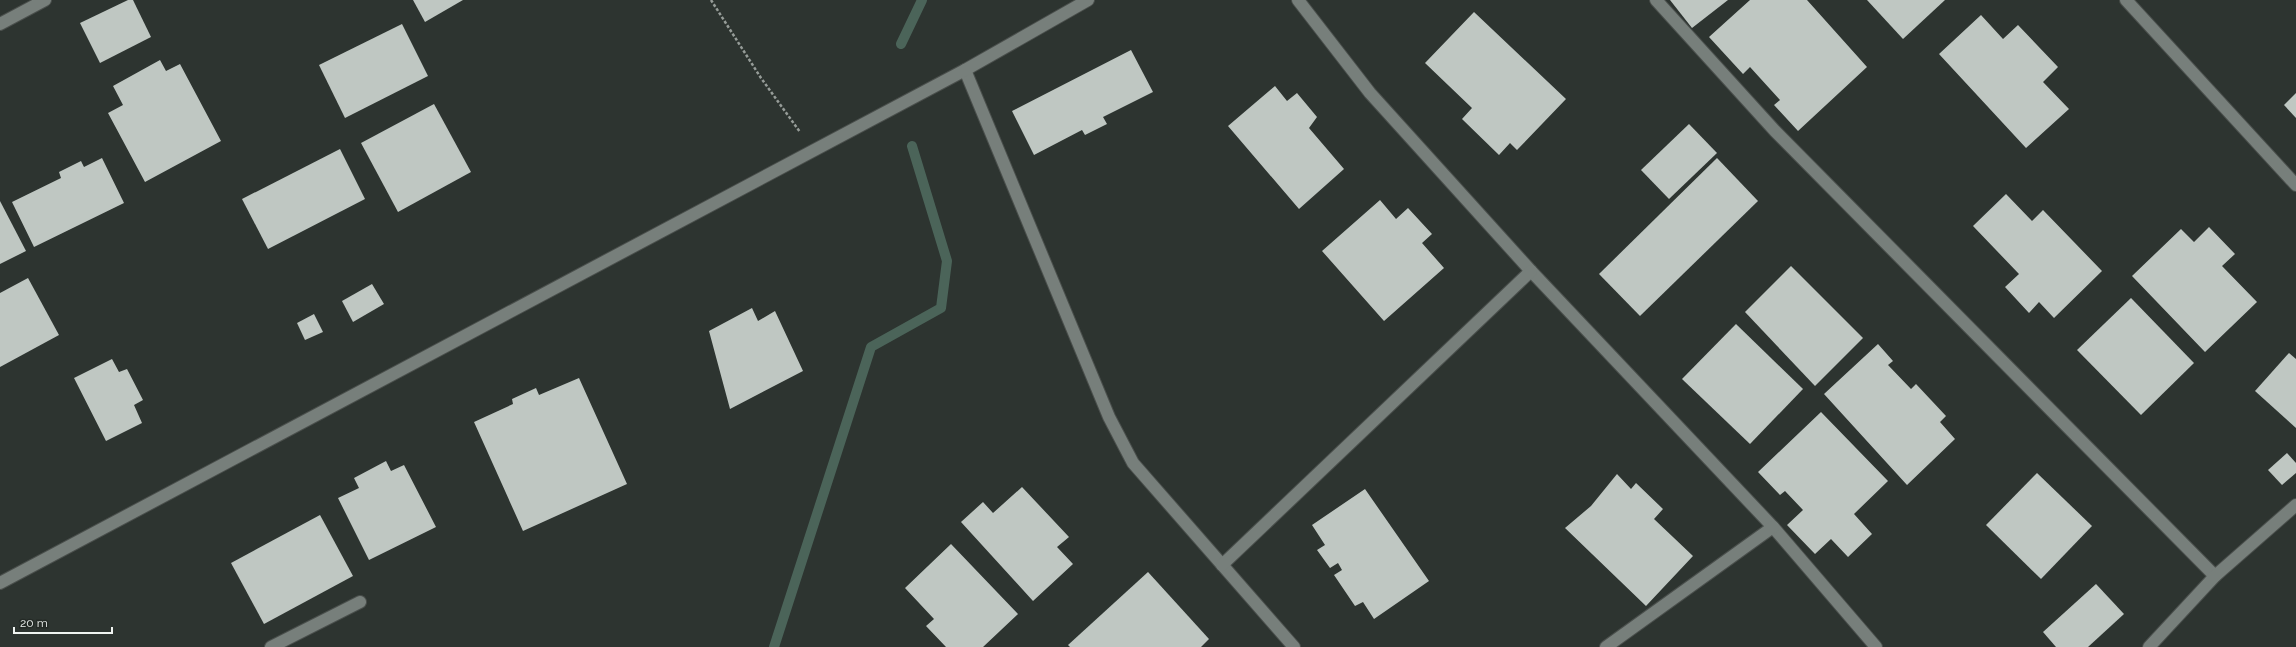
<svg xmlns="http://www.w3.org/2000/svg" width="2296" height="647" viewBox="0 0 2296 647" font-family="Raleway,sans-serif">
<rect width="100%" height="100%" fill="#2d3430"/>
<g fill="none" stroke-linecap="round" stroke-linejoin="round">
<g stroke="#4b6459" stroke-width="10">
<path d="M901,44L922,0"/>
<path d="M774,647L871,347L941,308L947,261L912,146"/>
</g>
</g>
<g fill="#bfc7c2">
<path d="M128,0H133L151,37L100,63L80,23Z"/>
<path d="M413,0H463L425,22Z"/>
<path d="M1670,0H1728L1692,28Z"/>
<path d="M1750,0H1807L1867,67L1798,131L1774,105L1780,100L1750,67L1743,74L1709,37Z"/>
<path d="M1867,0H1945L1903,39Z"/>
<path d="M1474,12L1566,99L1517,150L1510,143L1499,155L1462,119L1472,108L1425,63Z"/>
<path d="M1981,15L2003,39L2018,25L2058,67L2043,82L2069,109L2026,148L1939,54Z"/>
<path d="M402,24L428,76L345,118L319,65Z"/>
<path d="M1131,50L1153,92L1103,117L1107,124L1085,135L1082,130L1034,155L1012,111Z"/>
<path d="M160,60L166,71L180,64L221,141L145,182L108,113L123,105L113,86Z"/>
<path d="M1275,86L1287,101L1297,93L1317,117L1309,128L1344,169L1299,209L1228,126Z"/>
<path d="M2296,93V118L2284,105Z"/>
<path d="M434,104L471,172L398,212L361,143Z"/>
<path d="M1689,124L1717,153L1669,199L1641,170Z"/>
<path d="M340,149L365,199L268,249L242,199Z"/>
<path d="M102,158L124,203L34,247L12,202L61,178L59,172L81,161L84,167Z"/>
<path d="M1717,158L1758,201L1640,316L1599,274Z"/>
<path d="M2006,194L2032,221L2043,210L2102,271L2054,318L2039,302L2029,313L2005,287L2019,274L1973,226Z"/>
<path d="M1380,200L1396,219L1408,208L1432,234L1422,243L1444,268L1384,321L1322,251Z"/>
<path d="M0,201L26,251L0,264Z"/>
<path d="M2209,227L2235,254L2222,266L2257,302L2205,352L2132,276L2181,229L2194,242Z"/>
<path d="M1791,266L1863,338L1815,386L1745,312Z"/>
<path d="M28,278L59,335L0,367V293Z"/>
<path d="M372,284L384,304L353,322L342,301Z"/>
<path d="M2131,298L2194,363L2141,415L2077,350Z"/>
<path d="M752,308L758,321L775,311L803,371L730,409L709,331Z"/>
<path d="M314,314L323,332L305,340L297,323Z"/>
<path d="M1736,324L1803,389L1750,444L1682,379Z"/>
<path d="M1878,344L1893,361L1888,365L1911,389L1916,384L1946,416L1940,422L1955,439L1907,485L1824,394Z"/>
<path d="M2289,353L2296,359V428L2255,391Z"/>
<path d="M112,359L119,372L127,369L143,400L134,405L142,423L106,441L74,378Z"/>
<path d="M579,378L627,484L523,531L474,422L513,404L512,399L536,388L539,395Z"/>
<path d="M1821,412L1888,481L1854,514L1872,534L1848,557L1831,539L1815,554L1787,525L1803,510L1785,491L1780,495L1758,472Z"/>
<path d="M2287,453L2296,463V473L2282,485L2268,470Z"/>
<path d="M386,461L391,471L404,465L436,527L369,560L338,498L359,488L354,478Z"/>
<path d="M2037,473L2092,526L2041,579L1986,525Z"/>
<path d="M1617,474L1631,489L1636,483L1663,509L1654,519L1693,556L1646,606L1565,528L1591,506Z"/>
<path d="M1022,487L1069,537L1057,547L1073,564L1033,601L961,522L983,502L993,513Z"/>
<path d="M1365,489L1429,581L1374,619L1363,602L1355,606L1334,575L1342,570L1338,563L1330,568L1317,550L1325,545L1312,525Z"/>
<path d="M320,515L353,576L264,624L231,563Z"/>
<path d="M951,544L1018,614L983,647H946L926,626L934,619L905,588Z"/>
<path d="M1148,572L1209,639L1201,647H1070L1068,645Z"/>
<path d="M2096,584L2124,614L2088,647H2056L2043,632Z"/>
</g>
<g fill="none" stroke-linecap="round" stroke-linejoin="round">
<g stroke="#4a4f4c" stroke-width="14">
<g id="street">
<path d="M1298,0L1370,93L1531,271L1773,527L1876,647"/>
<path d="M1656,0L1775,131L2215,576"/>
<path d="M2126,0L2296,185"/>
<path d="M0,24L45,0"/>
<path d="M965,70L1109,417L1133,463L1294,647"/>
<path d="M1222,565L1531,271"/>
<path d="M0,583L965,70L1088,0"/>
<path d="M271,647L360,602"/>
<path d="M1606,647L1773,527"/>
<path d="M2149,647L2215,576L2296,505"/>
</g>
</g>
<path stroke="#969c98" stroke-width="2.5" stroke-dasharray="3 2" stroke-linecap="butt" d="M711,0L761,78L800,132"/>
<use href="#street" stroke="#777f7b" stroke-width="12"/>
</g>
<path d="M14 627v6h98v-6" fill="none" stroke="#f0f4f1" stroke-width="2"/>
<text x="20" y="627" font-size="12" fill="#f0f4f1" stroke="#242a26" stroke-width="3" paint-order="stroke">20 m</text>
</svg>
